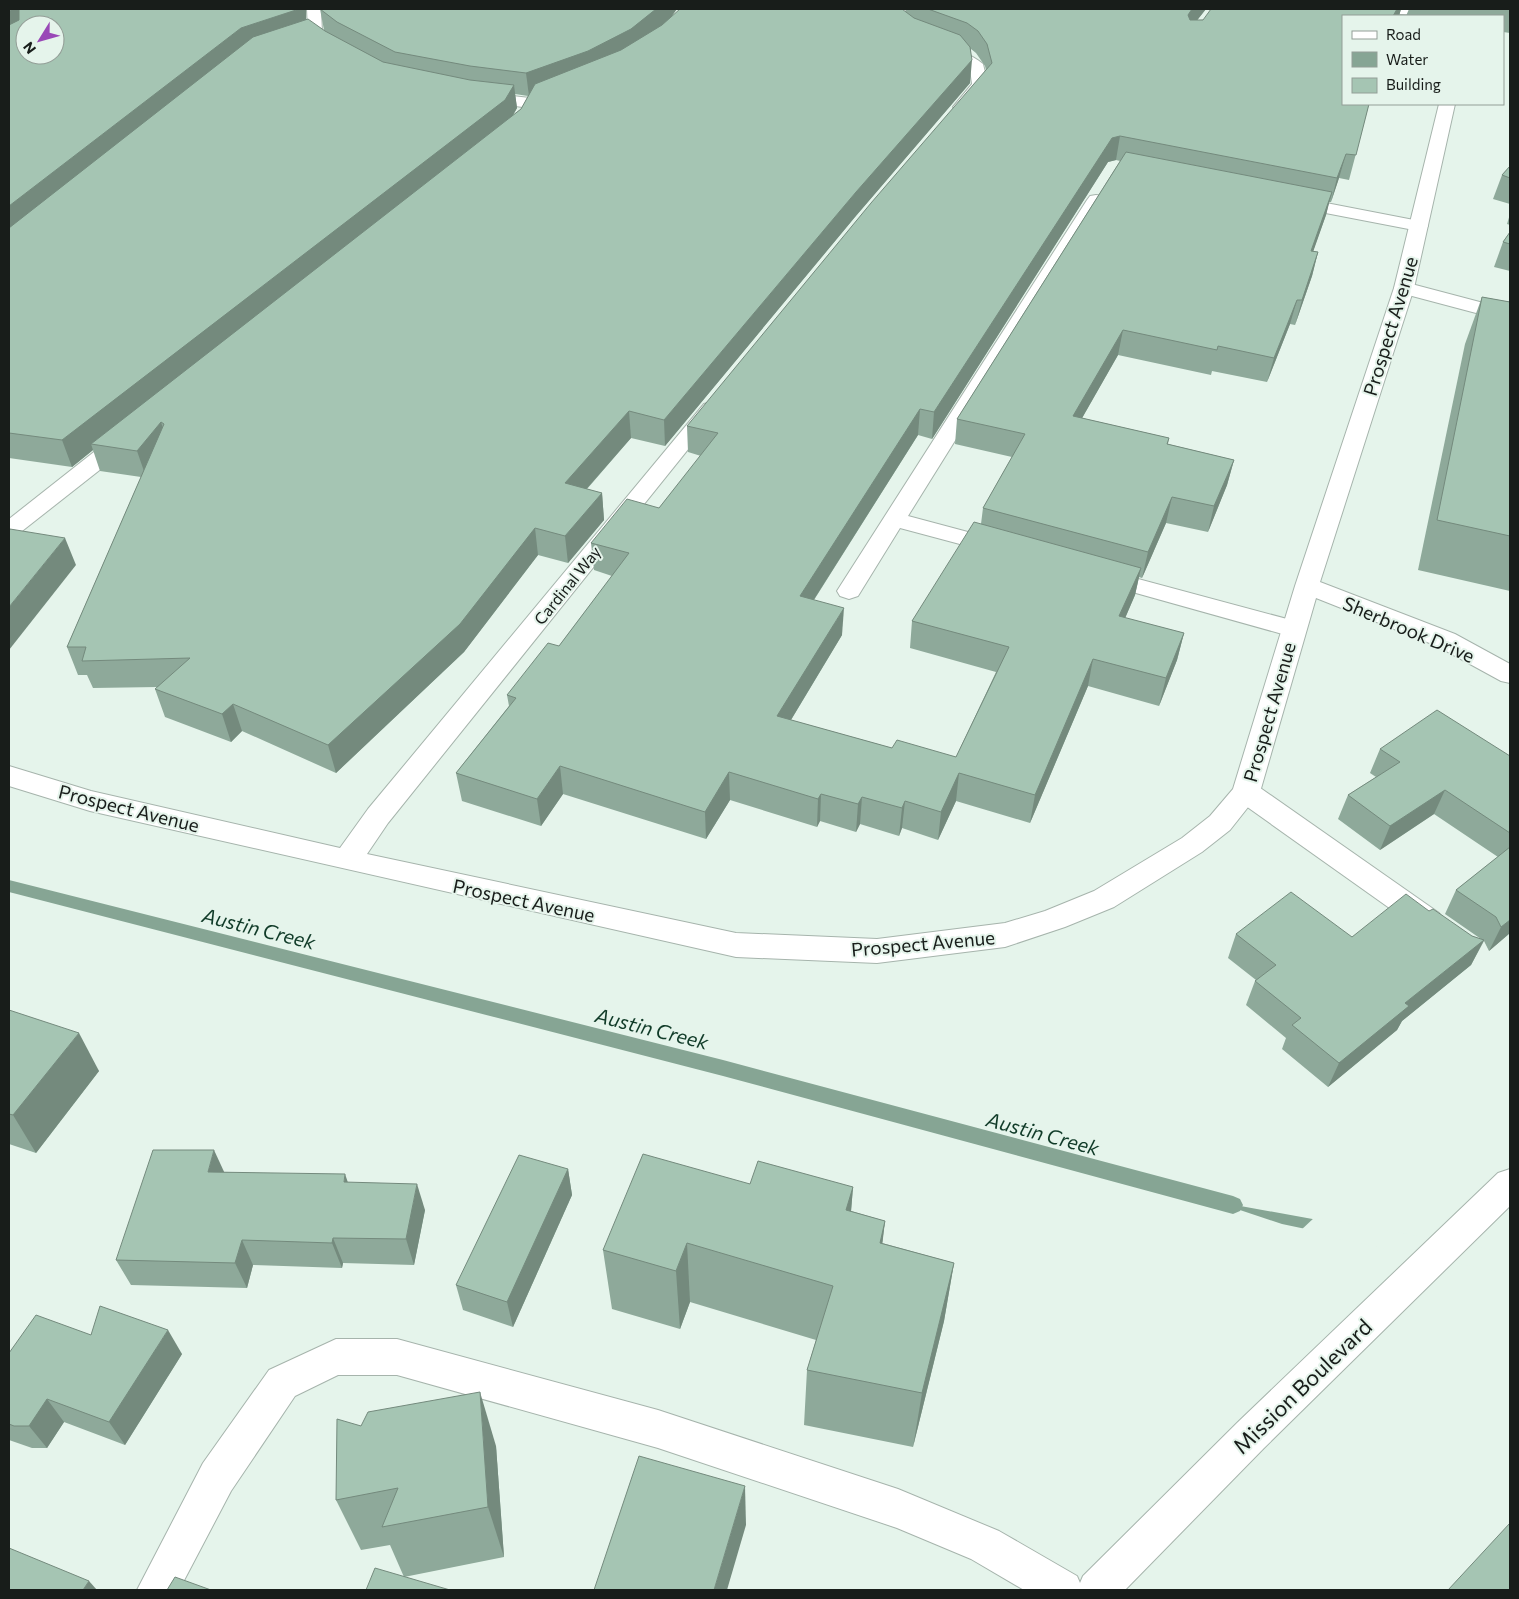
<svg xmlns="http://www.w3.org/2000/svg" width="1519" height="1599" viewBox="0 0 1519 1599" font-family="Commissioner,sans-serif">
<rect width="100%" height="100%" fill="#e5f4eb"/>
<path fill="#86a594" d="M1213,1201L1510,1255V1272L1282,1224Z"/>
<path fill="#e5f4eb" d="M1315,1217L1510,1253V1274L1300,1231Z"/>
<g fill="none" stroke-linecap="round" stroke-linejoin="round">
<path fill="#86a594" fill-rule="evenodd" d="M9,880L723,1060L1233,1196L1240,1199L1243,1205L1240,1211L1233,1214L723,1076L9,892Z"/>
<g stroke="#a6b4ac" stroke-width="2">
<g id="service">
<path d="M1363,9H1453L1457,16L1370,13Z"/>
<path d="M1096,195L1102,196L1105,200L908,516L1009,543L1013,548L1009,553L1001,555L900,528L858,596L849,599L840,596L837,591L1087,200L1090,196Z"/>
<path d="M1290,196L1419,221L1425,222L1428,226L1425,230L1419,231L1284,205L1281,201L1284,197Z"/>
<path d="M1404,282L1510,310V322L1397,292L1394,288L1397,284Z"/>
<path d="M1101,569L1302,623L1305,629L1302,635L1293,637L1093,581L1089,576L1093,571Z"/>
<path d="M1246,782L1256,785L1439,913L1444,921L1439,929L1429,932L1419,929L1236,799L1232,792L1236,785Z"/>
<path d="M336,1339H397L658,1410L898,1489L999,1531L1077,1576L1083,1590H1024L971,1559L897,1528L658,1448L397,1375H338L295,1396L231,1491L179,1590H137L203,1463L269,1370Z"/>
</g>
</g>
<g stroke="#a6b4ac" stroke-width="2">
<g id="minor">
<path d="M307,9H321L322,33L320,36L295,45H285L283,42L285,39L308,31Z"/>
<path d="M891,9H906L904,13C920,40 960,45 983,64L988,85L967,110L961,112L953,107L972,84L970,69C944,47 907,44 889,12Z"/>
<path d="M479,92L530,98L538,103L530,108L473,100L471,97L473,94Z"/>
<path d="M1439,104H1455L1414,288L1320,582L1455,634L1510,664V683L1501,681L1437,646L1316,598L1260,792L1230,830L1202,852L1114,907L1065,927L1005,947L877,963L736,957L90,811L9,786V766L91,791L340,848L368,809L704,404L711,402L718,404L722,408L718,412L388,823L367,854L736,933L877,939L1005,923L1045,911L1094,891L1182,838L1210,816L1233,789L1295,586L1394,288Z"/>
<path d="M126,432L134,433L137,438L134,443L17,535L9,537V519L118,433Z"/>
</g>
</g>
<g stroke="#a6b4ac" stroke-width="2">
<path id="secondary" d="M1510,1169V1206L1264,1448L1125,1590H1077L1083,1576L1238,1422L1498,1173Z"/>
</g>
<use href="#service" fill="#fff" fill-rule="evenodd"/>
<use href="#minor" fill="#fff" fill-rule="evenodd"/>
<use href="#secondary" fill="#fff" fill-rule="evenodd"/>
</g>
<g fill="#8ea99a" fill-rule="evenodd">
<path d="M9,9H306V20L324,30L320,9L670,18L906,12V9H1206L1197,20L1401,9L1399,16H1343V104H1369L1349,180L1339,178L1331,202H1329L1326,215L1313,251L1318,252L1312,276L1295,325L1290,324L1267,382L1212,371L1211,375L1118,355L1082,418L1169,438L1168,444L1234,460L1227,485L1208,532L1166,523L1142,578L1139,577L1135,595L1125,618L1184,633L1177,660L1159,706L1088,686L1030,823L956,801L938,840L902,828L899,836L860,824L856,832L820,821L817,827L730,800L706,839L563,794L541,826L462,801L456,773L509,706L507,695L559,646L612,576L594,570L591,543L659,508L701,456L688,452L687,426L986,70L985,66L976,53L971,49L970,83L855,217L665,446L631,438L587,489L602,493L604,520L568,563L538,555L464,652L336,773L242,731L231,742L165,717L155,689L158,687L93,688L87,675H78L67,647L141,477L100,471L93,450L72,467L9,458ZM515,94L528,96L521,109L513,115L517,108ZM1116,160L1120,161L957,419L955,444L1012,457L983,508L981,524L912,621L910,648L996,672L956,757L892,748L791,720L842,635L814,600L918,435L932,439L1108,162Z"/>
<path d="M1409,9H1510V33L1503,32V16H1406Z"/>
<path d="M1510,166V204L1493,199L1502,175Z"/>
<path d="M1510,214V225L1507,224Z"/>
<path d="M1510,232V271L1494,267L1503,242Z"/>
<path d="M1482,297L1510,302V591L1418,570L1465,344Z"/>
<path d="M1380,749L1510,756V933L1489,951L1484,941L1471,965L1402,1021L1397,1030L1328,1087L1282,1049L1286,1038L1246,1005L1255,981L1256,980L1228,958L1236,934L1352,937L1429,911L1472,936L1481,939L1445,914L1456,890L1498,857L1434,814L1380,850L1338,819L1348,795L1376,777L1370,773Z"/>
<path d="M9,1010L99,1071L36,1153L9,1144Z"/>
<path d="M568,1169L572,1195L513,1327L463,1310L456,1285Z"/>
<path d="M224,1172L348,1182L425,1210L414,1265L343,1263L342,1268L253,1265L247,1288L131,1285L116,1260Z"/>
<path d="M750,1184L853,1187L851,1211L885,1221L882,1243L954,1263L944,1321L913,1447L804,1425L807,1370L816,1340L690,1302L680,1329L612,1309L603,1250Z"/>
<path d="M91,1335L182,1354L125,1445L64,1422L47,1448H32L9,1440V1353Z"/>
<path d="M361,1426L496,1446L504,1557L404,1577L390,1545L361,1550L336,1500Z"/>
</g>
<g fill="#748a7d">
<path d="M13,9H19L25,27L9,36V11Z"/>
<path d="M299,9H306V30L9,238V206L241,28Z"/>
<path d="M656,9H677L667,23L632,51L529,96L526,73Z"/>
<path d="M1192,9H1206L1184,37L1188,15Z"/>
<path d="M1397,9H1401L1399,16H1393Z"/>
<path d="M972,60L970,83L855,217L665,446L664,420L856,192Z"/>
<path d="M514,85L517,108L508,124L91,444L93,450L72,467L62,440Z"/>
<path d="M1120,136L1116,160L1108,162L932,439L934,412L1112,138Z"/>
<path d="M1346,154L1339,178L1331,202L1337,178Z"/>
<path d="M1332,192L1326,215L1305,275L1311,251Z"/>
<path d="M1318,252L1312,276L1295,325L1302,300Z"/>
<path d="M1297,300L1290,324L1267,382L1274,358Z"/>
<path d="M1123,330L1118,355L1069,441L1073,416Z"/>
<path d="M920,409L918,435L799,623L800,596Z"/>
<path d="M629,411L631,438L568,510L565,483Z"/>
<path d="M161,422L169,448L146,477L137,451Z"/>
<path d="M1234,460L1227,485L1208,532L1214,506Z"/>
<path d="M602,493L604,520L568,563L565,536Z"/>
<path d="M1172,497L1166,523L1142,578L1148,552Z"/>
<path d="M535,528L538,555L464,652L336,773L328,745Z"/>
<path d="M65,538L76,565L9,650V607Z"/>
<path d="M1141,568L1135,595L1114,644L1119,616Z"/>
<path d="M844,608L842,635L777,743V716Z"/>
<path d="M1184,633L1177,660L1159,706L1166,678Z"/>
<path d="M1093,659L1088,686L1030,823L1035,795Z"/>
<path d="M233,704L242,731L231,742L222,714Z"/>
<path d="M560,766L563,794L541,826L537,799Z"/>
<path d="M729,772L730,800L706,839L705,812Z"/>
<path d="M959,773L956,801L938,840L941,812Z"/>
<path d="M1445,790L1434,814L1380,850L1390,826Z"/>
<path d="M821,794L820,821L817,827L818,799Z"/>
<path d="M862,797L860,824L856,832L858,804Z"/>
<path d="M905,801L902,828L899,836L902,808Z"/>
<path d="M1510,920V933L1489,951L1501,927Z"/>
<path d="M1484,940L1471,965L1402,1021L1397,1030L1328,1087L1339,1063L1405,1003Z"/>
<path d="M79,1033L99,1071L36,1153L13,1115Z"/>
<path d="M214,1150L226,1176L208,1172Z"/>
<path d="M568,1169L572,1195L513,1327L507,1302Z"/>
<path d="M345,1174L354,1200L344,1182Z"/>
<path d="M417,1184L425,1210L414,1265L406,1239Z"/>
<path d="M853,1187L848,1248L846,1210Z"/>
<path d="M885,1221L878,1281L880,1243Z"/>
<path d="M333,1238L343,1263L342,1268L332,1243Z"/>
<path d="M242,1240L253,1265L247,1288L235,1263Z"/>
<path d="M687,1243L690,1302L680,1329L676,1271Z"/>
<path d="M954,1263L944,1321L913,1447L922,1393Z"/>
<path d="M168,1330L182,1354L125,1445L109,1422Z"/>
<path d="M480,1392L496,1446L504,1557L488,1507Z"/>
<path d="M47,1399L64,1422L47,1448L29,1426Z"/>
<path d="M745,1486L746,1525L727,1590H714Z"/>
<path d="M89,1581L97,1590H83Z"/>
</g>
<g fill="#a5c5b3" stroke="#748a7d" fill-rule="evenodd">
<path d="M19,9H299L241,28L9,206V25L19,20ZM25,25H55V55H25Z"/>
<path d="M320,9H656L631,29L588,51L526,73L470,66L395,52L337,22Z"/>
<path d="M680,9H902L914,18L960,35L970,47L972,60L856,192L664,420L629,411L565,483L602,493L565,536L535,528L460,624L328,745L233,704L222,714L155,689L190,658L82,661L86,647H67L164,424L161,422L137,451L91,444L521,109L535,84L621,50L662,25Z"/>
<path d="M928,9H1192L1188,15L1190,20H1203L1211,9H1397L1393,16H1343V104H1369L1356,155L1346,154L1337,178L1120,136L1112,138L934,412L920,409L800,596L844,608L777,716L892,748L897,740L956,757L1009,647L912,621L974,522L1141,568L1119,616L1184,633L1166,678L1093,659L1035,795L959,773L941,812L905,801L902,808L862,797L858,804L821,794L818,799L729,772L705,812L560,766L537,799L456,773L516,698L507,695L548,643L559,646L629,553L591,543L627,499L659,508L718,433L687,426L871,203L992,63L987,44L978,31L967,23Z"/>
<path d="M308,19L325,31L383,62L470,80L514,85L505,100L62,440L9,433V228L253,37Z"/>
<path d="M1126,152L1332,192L1311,251L1318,252L1302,300H1297L1274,358L1218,346L1217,350L1123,330L1073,416L1169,438L1167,444L1234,460L1214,506L1172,497L1148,552L983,508L1025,434L957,419Z"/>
<path d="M1510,166V178L1502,175Z"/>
<path d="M1510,232V244L1503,242Z"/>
<path d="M1482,297L1510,302V536L1437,520Z"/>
<path d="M10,529L65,538L9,607V531Z"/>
<path d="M1437,710L1510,756V833L1445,790L1390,826L1348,795L1400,762L1380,749Z"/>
<path d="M1510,847V920L1501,927L1496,917L1456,890Z"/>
<path d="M1291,892L1352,937L1406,894L1429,911L1433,909L1472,936L1484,940L1405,1003L1409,1006L1339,1063L1292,1025L1301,1018L1255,981L1276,965L1236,934Z"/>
<path d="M9,1010L79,1033L13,1115L9,1114Z"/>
<path d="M153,1150H214L208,1172L345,1174L344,1182L417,1184L406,1239L333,1238L332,1243L242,1240L235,1263L116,1260Z"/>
<path d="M643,1154L750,1184L758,1161L853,1187L846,1210L885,1221L880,1243L954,1263L922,1393L807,1370L833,1286L687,1243L676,1271L603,1250Z"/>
<path d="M519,1155L568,1169L507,1302L456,1285Z"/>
<path d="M100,1306L168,1330L109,1422L47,1399L29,1426H14L9,1424V1353L36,1315L91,1335Z"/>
<path d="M480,1392L488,1507L382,1527L398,1488L336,1500L337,1419L361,1426L368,1412Z"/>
<path d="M639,1456L745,1486L714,1590H594Z"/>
<path d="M1510,1523V1590H1448Z"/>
<path d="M9,1548L89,1581L83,1590H9Z"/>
<path d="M375,1568L450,1590H366Z"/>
<path d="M175,1577L211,1590H167Z"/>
</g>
<g text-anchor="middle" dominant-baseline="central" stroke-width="4" stroke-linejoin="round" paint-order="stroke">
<g font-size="16" fill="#181d1a" stroke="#e5f4eb">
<text transform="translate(567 585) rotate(-51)">Cardinal Way</text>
</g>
<g font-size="19" fill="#181d1a" stroke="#e5f4eb">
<text transform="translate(1390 326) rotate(-73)">Prospect Avenue</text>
<text transform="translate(1409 629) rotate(23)">Sherbrook Drive</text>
<text transform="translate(1269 712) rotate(-74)">Prospect Avenue</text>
<text transform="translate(129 808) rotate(14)">Prospect Avenue</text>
<text transform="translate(524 900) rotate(12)">Prospect Avenue</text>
<text transform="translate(923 943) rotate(-5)">Prospect Avenue</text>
</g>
<g font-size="20" font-style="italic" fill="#103b28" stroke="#e5f4eb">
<text transform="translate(259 928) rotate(14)">Austin Creek</text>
<text transform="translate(652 1028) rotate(14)">Austin Creek</text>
<text transform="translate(1043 1133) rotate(15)">Austin Creek</text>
</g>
<g font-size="22" fill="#181d1a" stroke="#e5f4eb">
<text transform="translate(1302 1386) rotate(-44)">Mission Boulevard</text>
</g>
</g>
<rect width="1519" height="1599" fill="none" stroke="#181d1a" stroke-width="20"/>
<rect x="1342" y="15" width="162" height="90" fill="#e5f4eb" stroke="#939e97"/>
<rect x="1352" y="31" width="25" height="8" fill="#ffffff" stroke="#939e97"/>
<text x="1386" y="40" font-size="15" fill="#181d1a">Road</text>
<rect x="1352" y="52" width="25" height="15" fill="#86a594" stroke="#939e97"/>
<text x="1386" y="65" font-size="15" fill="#181d1a">Water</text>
<rect x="1352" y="78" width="25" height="15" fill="#a5c5b3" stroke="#939e97"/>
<text x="1386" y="90" font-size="15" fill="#181d1a">Building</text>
<g transform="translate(40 40) rotate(233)"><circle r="24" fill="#e5f4eb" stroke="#939e97"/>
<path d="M0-4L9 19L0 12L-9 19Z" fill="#9948b7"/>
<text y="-8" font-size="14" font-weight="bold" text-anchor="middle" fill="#181d1a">N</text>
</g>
</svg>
